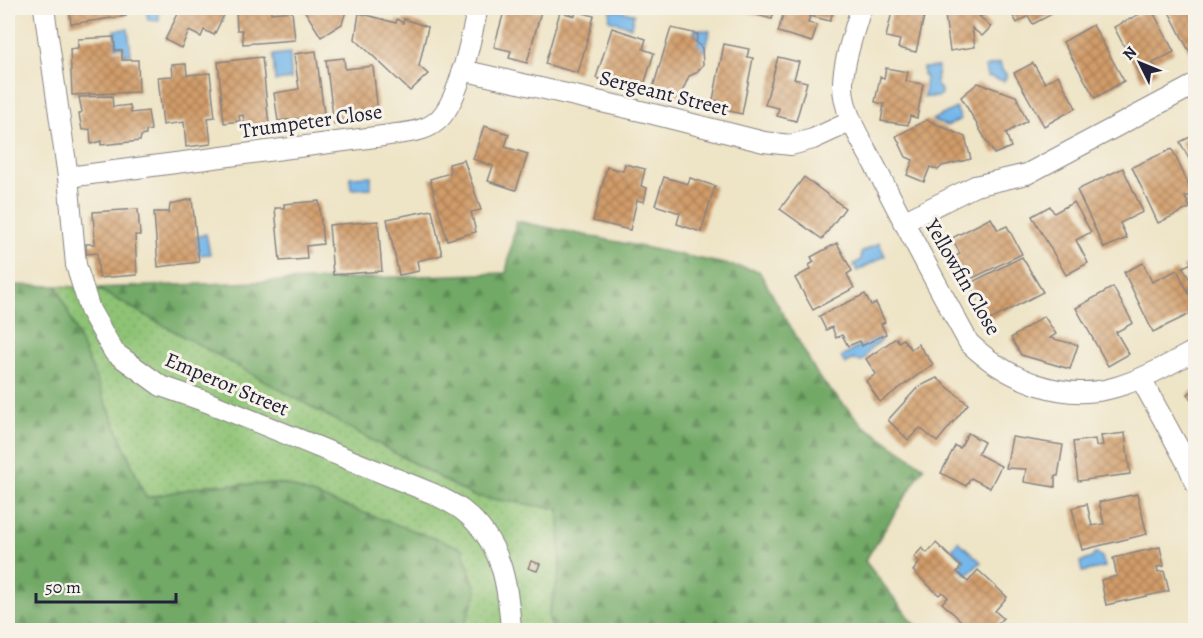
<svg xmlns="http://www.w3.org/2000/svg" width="1203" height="638" viewBox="0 0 1203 638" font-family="Alegreya,serif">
<defs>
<pattern id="grass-dots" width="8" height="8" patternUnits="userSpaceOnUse" patternTransform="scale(1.5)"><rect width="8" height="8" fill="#8ec375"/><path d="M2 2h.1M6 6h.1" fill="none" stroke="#7aa766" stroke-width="1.8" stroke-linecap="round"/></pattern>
<pattern id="forest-firs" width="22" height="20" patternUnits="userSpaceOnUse" patternTransform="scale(1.5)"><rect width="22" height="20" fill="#72a966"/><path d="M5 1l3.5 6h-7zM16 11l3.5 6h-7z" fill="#5d8955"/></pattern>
<pattern id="building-cross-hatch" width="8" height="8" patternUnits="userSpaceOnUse" patternTransform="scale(1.5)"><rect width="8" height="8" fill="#d19c69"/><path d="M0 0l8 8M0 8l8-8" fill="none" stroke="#a97f58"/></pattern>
</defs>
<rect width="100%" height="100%" fill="#f7f3e8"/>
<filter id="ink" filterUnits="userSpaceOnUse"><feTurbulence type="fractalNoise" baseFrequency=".0167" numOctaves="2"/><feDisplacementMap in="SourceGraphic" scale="12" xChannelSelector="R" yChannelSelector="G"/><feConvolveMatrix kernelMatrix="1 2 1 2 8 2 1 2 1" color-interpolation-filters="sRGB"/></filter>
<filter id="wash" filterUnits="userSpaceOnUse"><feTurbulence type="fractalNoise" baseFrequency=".008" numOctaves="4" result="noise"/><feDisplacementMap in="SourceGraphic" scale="24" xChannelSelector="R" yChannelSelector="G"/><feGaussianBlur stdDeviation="1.35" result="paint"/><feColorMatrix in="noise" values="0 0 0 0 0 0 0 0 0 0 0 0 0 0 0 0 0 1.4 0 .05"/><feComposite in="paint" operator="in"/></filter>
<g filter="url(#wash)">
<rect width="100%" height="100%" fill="#eee4c6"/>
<path fill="url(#grass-dots)" stroke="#587258" stroke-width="1.5" d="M57,286L96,288L473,496L559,509L560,571L548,616L553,630H462L477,592L351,509L284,484L209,485L146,498Z"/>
<g fill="url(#forest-firs)" stroke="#4a6650" stroke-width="1.5">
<path d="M516,221L759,271L820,379L863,425L924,467L865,561L919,630H553L548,616L560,571L559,509L473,496L96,288L506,273Z"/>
<path d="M8,285L57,286L146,498L209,485L284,484L462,548L477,592L462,630H8Z"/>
</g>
<g fill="#75b7ea" stroke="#4c6c92" stroke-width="1.5">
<path d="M146,8H159V21L148,20Z"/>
<path d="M611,9L634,14L631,27L609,20Z"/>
<path d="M128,29L131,54L124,55V47H116L115,30Z"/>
<path d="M695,29L710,31L705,51H699L696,46L699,39L694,32Z"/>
<path d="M290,53L291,79L275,81L273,55Z"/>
<path d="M1000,63L1002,70L1007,75L1004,81L987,76L985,67Z"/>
<path d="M938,67L936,84L941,90V94L937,97H924L926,76H923V68Z"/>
<path d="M956,108L961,119L947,126L932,120Z"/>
<path d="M371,176V188L351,189L350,177Z"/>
<path d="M206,234L210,254L198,255L196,237Z"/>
<path d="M879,243L885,256L857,271L854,264L861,260V253Z"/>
<path d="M878,335L881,341L871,348L863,361L852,360L845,364L841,357Z"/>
<path d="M958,541L981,562L967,575L958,567L964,560L952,549Z"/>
<path d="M1095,553L1102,557L1105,567L1082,572L1080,562L1092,558Z"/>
</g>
<g id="blocks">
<g fill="url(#building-cross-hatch)">
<path d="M69,8H125L126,16L71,24Z"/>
<path d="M181,8H221L220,10L225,13L214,35L204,30L201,37L189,31L181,48L165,40Z"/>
<path d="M236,8H271V13L292,11L295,40L243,44L242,30H237Z"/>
<path d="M303,8H347L342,24L321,37Z"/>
<path d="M505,8H528L541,11L527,63L509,58L511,51L494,47Z"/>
<path d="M730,8H775L772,19Z"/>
<path d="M785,8H834L830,21L810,16L808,23L817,25L812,42L778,32Z"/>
<path d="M893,8H926L916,52L898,48L900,40L886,37Z"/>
<path d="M944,8H984L985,15L979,16L991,27L982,36L972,28L975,47L950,51Z"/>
<path d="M1008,8H1051L1054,13L1033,24L1028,16L1017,23Z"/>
<path d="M1151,8L1174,52L1153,63L1158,72L1142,80L1114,27Z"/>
<path d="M1167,8H1196V50L1190,53Z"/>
<path d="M576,11L594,16L578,73L545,64L560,12L575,16Z"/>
<path d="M359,13L396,23L397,19L403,23L404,19L428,27L419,66L428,74L410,91L355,39Z"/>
<path d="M1093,25L1124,81L1095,98L1063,42Z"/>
<path d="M612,28L646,39L643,49L654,53L642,92L623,87L625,81L617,78L615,84L596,78Z"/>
<path d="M671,28L698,34L696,42L702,48L703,65L696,73L689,76L680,97L670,95V100L651,94Z"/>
<path d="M114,37L115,50H122V60H138L139,92L72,95L70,49L78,48V39Z"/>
<path d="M724,44L749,49L747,57L753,58L742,114L725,110L726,103L713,100Z"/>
<path d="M316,51L325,122L305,125L304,118L278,121L274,93L299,89L294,54Z"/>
<path d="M262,57L269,125L245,128L243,115L239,116L240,121L224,123L218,62Z"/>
<path d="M778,57L799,62L794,79L807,82L796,121L777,116L779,108L765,105Z"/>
<path d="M344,58L345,69L373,66L378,114L356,116L357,122L334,124L326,60Z"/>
<path d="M1033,63L1045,83L1058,75L1076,108L1044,126L1014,73Z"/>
<path d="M186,64L187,75L210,73L215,117L208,118L211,144L186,147L184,122L163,125L158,77L173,76L172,65Z"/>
<path d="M886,68L908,72L906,81L923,84L917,118L910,116L908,125L881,121L884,104L875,102L880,77L884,78Z"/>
<path d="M978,83L1016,96L1027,121L1006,133L1011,147L994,154L961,97Z"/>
<path d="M112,96L113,107L130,105L131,113L148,111L151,130L146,131V135L141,136L140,141L101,145V141L91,144L90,129L82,130L79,114L82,112L79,97Z"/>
<path d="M927,120L965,137L971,159L942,166L938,170L930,167L924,182L907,175L913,160L906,157L896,136Z"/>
<path d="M484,126L509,134L505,147L528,154L516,190L488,181L493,166L473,159Z"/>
<path d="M1196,134V172L1180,142Z"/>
<path d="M1172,149L1193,194L1185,197L1190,208L1158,223L1132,167Z"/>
<path d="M464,160L481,210L471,212L476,232L447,240L430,179L450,173L449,164Z"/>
<path d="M625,164L645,169L641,186L647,188L644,202L637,200L630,230L593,221L607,167L623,171Z"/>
<path d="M1123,168L1143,212L1120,223L1127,238L1104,248L1077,190Z"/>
<path d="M664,177L688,184L690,178L715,186L701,232L677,224L680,213L655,205Z"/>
<path d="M804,177L845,208L822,239L780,209Z"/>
<path d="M192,199L199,262L158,267L154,212H169L170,204Z"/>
<path d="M319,201L323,244L306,246L307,259L280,261L275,208H284V204Z"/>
<path d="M1074,202L1091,232L1076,240L1088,263L1066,275L1032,216L1050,206L1054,213Z"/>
<path d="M138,209L140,235H135L137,275L99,278L97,253L86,254V244H95L93,212Z"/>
<path d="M432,210L442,255L417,261L419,271L399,275L387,219Z"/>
<path d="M991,218L998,230L1007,226L1022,254L971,279L967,270L958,275L950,259L960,254L952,238Z"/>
<path d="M378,221L382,271L333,275L329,225Z"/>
<path d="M837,243L852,271L847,274L854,288L813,310L795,278L811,269L809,265L814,262L811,257Z"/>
<path d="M1022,257L1043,292L988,321L970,283Z"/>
<path d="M1196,261V291L1183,267Z"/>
<path d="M1143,263L1152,282L1177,270L1196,308V311L1153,332L1124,272Z"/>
<path d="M1113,287L1133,323L1116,332L1129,354L1108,366L1076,308Z"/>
<path d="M865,294L871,305L876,303L885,322L881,324L886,334L862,346L860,341L848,346L842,335L836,338L832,327L826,330L819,316Z"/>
<path d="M1044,316L1056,334L1050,338L1078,345L1070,369L1021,355L1011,338Z"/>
<path d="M896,338L899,342L903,339L911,349L918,344L933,364L880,402L866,381L876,374L866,359Z"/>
<path d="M937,378L968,404L937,442L920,428L908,440L888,420L918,387Z"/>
<path d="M1196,389V408L1188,394Z"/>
<path d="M968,433L984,442L978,454L1001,466L990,488L971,478L966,486L941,473L955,446L960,448Z"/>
<path d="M1125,433L1130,474L1078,481L1073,442L1095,439L1096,446L1103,445L1101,436Z"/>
<path d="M1012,437L1063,445L1058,476H1055V487L1024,482L1026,469L1006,468Z"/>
<path d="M1137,494L1147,534L1082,550L1072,508L1087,504L1092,526L1104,524L1099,502Z"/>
<path d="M936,543L961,567L957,572L968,582L978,570L1007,597L995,611L1003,618L991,630H971L942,603L948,597L942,592L939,595L913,571L920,562L914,557L922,548L927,553Z"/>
<path d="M1160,547L1164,566L1157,567L1158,572L1164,571L1169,591L1106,605L1101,580L1117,576L1113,558Z"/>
<path d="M531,561L540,564L537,571L528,568Z"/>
</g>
</g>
</g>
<g filter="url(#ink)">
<use href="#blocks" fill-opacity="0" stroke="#888380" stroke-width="1.5"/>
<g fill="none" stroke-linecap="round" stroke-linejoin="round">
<g stroke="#888380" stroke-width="22">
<g id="minor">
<path d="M44,8L68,177L76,265L90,310L114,352L161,386L207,402L434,494C443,499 454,504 462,510C502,541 508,584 511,630"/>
<path d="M861,8C855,29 843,62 843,83C842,113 863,143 876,168C906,227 937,285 969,343C1007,379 1063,403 1116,387C1144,379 1170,364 1196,350"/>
<path d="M462,70L645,112L764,142L791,145L813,139L852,121"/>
<path d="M68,177L383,136C399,133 420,133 433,124C460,107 470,38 478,8"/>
<path d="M903,222L975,186L1027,174L1196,84"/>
<path d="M1141,379L1188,465L1196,484"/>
</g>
</g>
<use href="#minor" stroke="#fff" stroke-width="20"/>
</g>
</g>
<g text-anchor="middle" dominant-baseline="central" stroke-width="6" stroke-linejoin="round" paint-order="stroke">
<g font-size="21" fill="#22223b" stroke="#f7f3e8">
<text transform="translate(664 93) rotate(14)">Sergeant Street</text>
<text transform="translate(311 121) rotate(-8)">Trumpeter Close</text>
<text transform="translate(963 277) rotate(60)">Yellowfin Close</text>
<text transform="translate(227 384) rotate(23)">Emperor Street</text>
</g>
</g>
<rect width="1203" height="638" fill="none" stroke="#f7f3e8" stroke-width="30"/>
<g transform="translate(1140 63) rotate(313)" stroke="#f7f3e8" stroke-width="4.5" paint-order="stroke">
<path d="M0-4.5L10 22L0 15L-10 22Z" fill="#22223b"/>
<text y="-9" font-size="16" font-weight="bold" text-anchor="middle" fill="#22223b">N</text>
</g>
<path d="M36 593v9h140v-9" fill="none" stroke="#22223b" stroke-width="3"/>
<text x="45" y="593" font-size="18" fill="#22223b" stroke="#f7f3e8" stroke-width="4.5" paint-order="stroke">50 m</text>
</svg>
